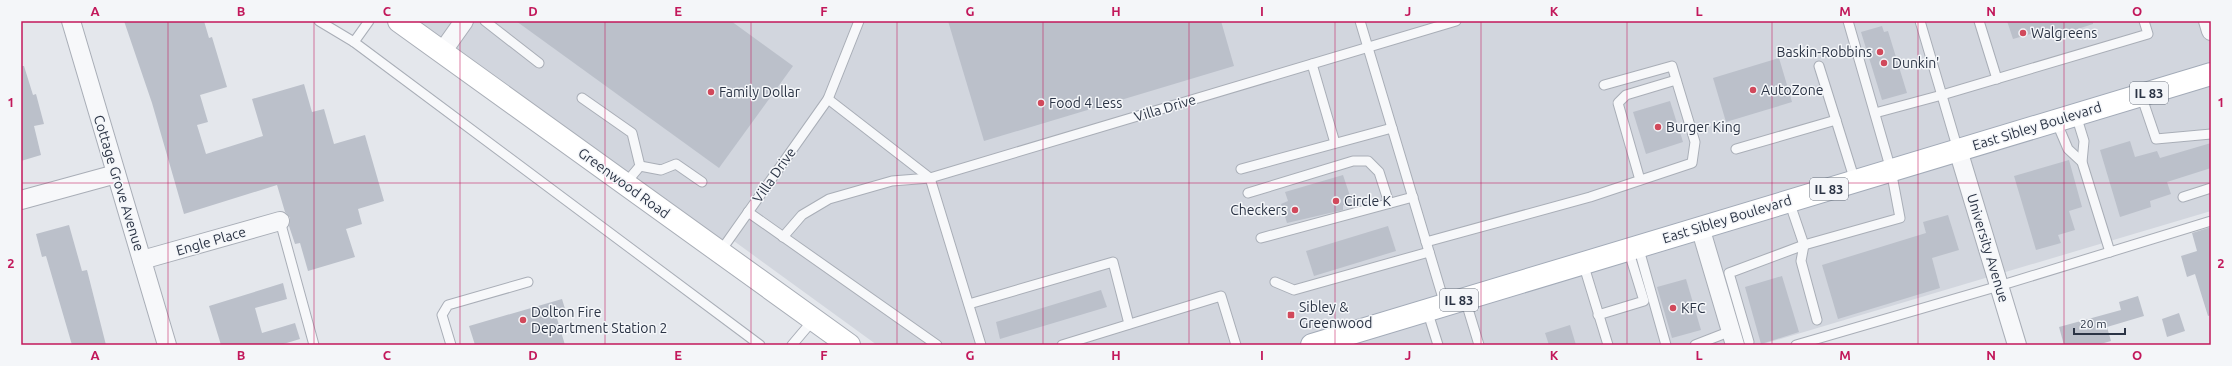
<svg xmlns="http://www.w3.org/2000/svg" width="2232" height="366" viewBox="0 0 2232 366" font-family="Ubuntu,sans-serif">
<rect width="100%" height="100%" fill="#e4e7ec"/>
<path fill="#d2d6de" d="M401,21H2211V211L1760,345H877L727,236L720,252Z"/>
<g fill="#bbc0ca">
<path d="M124,21H204L209,38L212,37L227,87L200,95L208,122L197,125L206,154L263,136L252,99L304,84L312,112L324,109L334,144L365,135L384,201L358,209L362,224L346,229L355,257L308,271L300,243L295,244L289,226L290,218L285,212L277,185L184,214L152,103Z"/>
<path d="M516,21H731L793,66L719,168Z"/>
<path d="M948,21H1221L1234,66L984,141Z"/>
<path d="M2007,21H2093V24L2053,37L2048,29L2013,39Z"/>
<path d="M1882,26L1884,32L1888,31L1907,93L1882,100L1861,32Z"/>
<path d="M1779,58L1792,102L1726,122L1713,78Z"/>
<path d="M21,66H24L33,95L36,94L44,124L34,126L41,155L21,161Z"/>
<path d="M1670,101L1683,142L1646,154L1633,112Z"/>
<path d="M2130,141L2135,157L2157,151L2160,158L2211,143V168L2167,182L2171,194L2150,201L2151,207L2120,217L2100,150Z"/>
<path d="M2069,160L2082,207L2069,211L2075,230L2058,235L2061,243L2036,250L2014,176Z"/>
<path d="M1343,175L1352,202L1343,205V210L1287,223L1281,204L1288,201L1285,192Z"/>
<path d="M1948,215L1959,250L1932,258L1940,288L1838,319L1822,265L1926,233L1923,222Z"/>
<path d="M69,225L82,271L87,270L106,345H72L46,256L42,257L36,234Z"/>
<path d="M1388,226L1396,251L1314,276L1306,251Z"/>
<path d="M2211,227V315L2208,316L2195,274L2187,277L2181,256L2197,251L2192,233Z"/>
<path d="M1782,276L1799,332L1761,344L1745,287Z"/>
<path d="M1686,279L1701,330L1672,338L1657,287Z"/>
<path d="M283,283L287,299L255,308L262,333L295,323L300,339L280,345H221L209,306Z"/>
<path d="M1101,290L1107,307L1000,339L996,322Z"/>
<path d="M2138,296L2144,316L2107,327L2111,341L2097,345H2064L2059,327L2121,310L2119,302Z"/>
<path d="M562,299L566,312L556,315L565,345H475L469,326Z"/>
<path d="M2179,313L2185,331L2167,337L2162,319Z"/>
<path d="M1570,325L1576,345H1549L1545,333Z"/>
</g>
<g fill="none" stroke-linecap="round" stroke-linejoin="round">
<g stroke="#a9aeb7" stroke-width="11">
<g id="lane">
<path d="M319,21L354,42"/>
<path d="M369,21L354,42L760,345"/>
<path d="M485,21L539,63"/>
<path d="M1360,21L1445,305"/>
<path d="M1920,21L1958,150"/>
<path d="M1979,21L1997,79"/>
<path d="M1312,64L1335,143"/>
<path d="M1819,66L1855,181"/>
<path d="M2141,95L2156,139L2211,134"/>
<path d="M582,98L632,133L640,166L625,184"/>
<path d="M828,99L859,21"/>
<path d="M1875,113L1942,95L2148,34L2144,21"/>
<path d="M2076,115L2084,141L2082,162L2110,252"/>
<path d="M2056,121L2068,149L2082,162"/>
<path d="M1736,149L1836,120"/>
<path d="M640,166L661,170L676,164L702,182"/>
<path d="M1241,169L1392,128"/>
<path d="M930,178L981,345"/>
<path d="M1640,180L1618,103L1626,95L1676,80"/>
<path d="M1248,193L1353,161H1368L1379,172L1389,203"/>
<path d="M2183,197L2211,188"/>
<path d="M1789,201L1804,245L1801,261L1817,320"/>
<path d="M748,212L937,345"/>
<path d="M280,221L314,345"/>
<path d="M783,237L802,215L829,199L892,181L930,178L1456,21"/>
<path d="M1261,238L1413,197"/>
<path d="M1426,242L1590,197L1692,163L1695,142L1672,66L1604,85"/>
<path d="M1638,246L1666,345"/>
<path d="M720,252L828,99L930,178"/>
<path d="M1583,263L1608,345"/>
<path d="M1275,282L1294,290L1429,252"/>
<path d="M1465,299L1479,345"/>
<path d="M969,304L1113,262L1129,324"/>
<path d="M1427,310L1438,345"/>
<path d="M1598,315L1644,301L1628,249"/>
<path d="M1749,342L1729,273L1804,245L1900,218L1891,170L1848,21"/>
<path d="M451,345L442,315L448,305L528,282"/>
<path d="M792,345L814,319"/>
<path d="M1062,345L1221,296L1236,345"/>
<path d="M1695,345L1731,331"/>
<path d="M1796,345L1999,286L2211,221"/>
</g>
</g>
<g stroke="#a9aeb7" stroke-width="20">
<g id="street">
<path d="M71,21L167,345"/>
<path d="M2208,21L2211,31"/>
<path d="M442,52L464,21"/>
<path d="M1958,150L2017,345"/>
<path d="M21,200L116,174"/>
<path d="M1700,227L1735,345"/>
<path d="M142,260L280,221"/>
</g>
</g>
<g stroke="#a9aeb7" stroke-width="24">
<path id="secondary" d="M399,21L849,345"/>
</g>
<g stroke="#a3abb8" stroke-width="24">
<path id="primary" d="M1312,345L2211,74"/>
</g>
<use href="#lane" stroke="#f7f8fa" stroke-width="9"/>
<use href="#street" stroke="#f7f8fa" stroke-width="18"/>
<use href="#secondary" stroke="#fff" stroke-width="22"/>
<use href="#primary" stroke="#fff" stroke-width="22"/>
</g>
<path fill="none" stroke="#c2185b" stroke-width="1" stroke-opacity="0.55" d="M168,21V345M314,21V345M460,21V345M605,21V345M751,21V345M897,21V345M1043,21V345M1189,21V345M1335,21V345M1481,21V345M1627,21V345M1772,21V345M1918,21V345M2064,21V345M21,183H2211"/>
<g fill="#d1495b" stroke="#f4f6f9" stroke-width="1.5">
<circle cx="2023" cy="33" r="4"/>
<circle cx="1880" cy="52" r="4"/>
<circle cx="1884" cy="63" r="4"/>
<circle cx="1753" cy="90" r="4"/>
<circle cx="711" cy="92" r="4"/>
<circle cx="1041" cy="103" r="4"/>
<circle cx="1658" cy="127" r="4"/>
<circle cx="1336" cy="201" r="4"/>
<circle cx="1295" cy="210" r="4"/>
<circle cx="1673" cy="308" r="4"/>
<rect x="1287" y="311" width="8" height="8" rx="2"/>
<circle cx="523" cy="320" r="4"/>
</g>
<g text-anchor="middle" dominant-baseline="central" stroke-width="3" stroke-linejoin="round" paint-order="stroke">
<g fill="#f4f6f9" stroke="#676e7b" stroke-width="1">
<rect x="2130" y="82" width="38" height="22" rx="3"/>
<rect x="1810" y="178" width="38" height="22" rx="3"/>
<rect x="1440" y="289" width="38" height="22" rx="3"/>
</g>
<g font-size="13" font-weight="bold" fill="#2b3445">
<text x="2149" y="93">IL 83</text>
<text x="1829" y="189">IL 83</text>
<text x="1459" y="300">IL 83</text>
</g>
<g font-size="14" fill="#2b3445" stroke="#f4f6f9" text-anchor="start">
<text x="2031" y="33">Walgreens</text>
<text x="1872" y="52" text-anchor="end">Baskin-Robbins</text>
<text x="1892" y="63">Dunkin'</text>
<text x="1761" y="90">AutoZone</text>
<text x="719" y="92">Family Dollar</text>
<text x="1049" y="103">Food 4 Less</text>
<text x="1666" y="127">Burger King</text>
<text x="1344" y="201">Circle K</text>
<text x="1287" y="210" text-anchor="end">Checkers</text>
<text x="1299" y="307">Sibley &amp;<tspan x="1299" dy="16">Greenwood</tspan></text>
<text x="1681" y="308">KFC</text>
<text x="531" y="312">Dolton Fire<tspan x="531" dy="16">Department Station 2</tspan></text>
</g>
<g font-size="14" fill="#2b3445" stroke="#f4f6f9">
<text transform="translate(1165 108) rotate(-17)">Villa Drive</text>
<text transform="translate(2037 126) rotate(-17)">East Sibley Boulevard</text>
<text transform="translate(774 175) rotate(-55)">Villa Drive</text>
<text transform="translate(119 183) rotate(73)">Cottage Grove Avenue</text>
<text transform="translate(624 183) rotate(36)">Greenwood Road</text>
<text transform="translate(1727 219) rotate(-17)">East Sibley Boulevard</text>
<text transform="translate(211 241) rotate(-16)">Engle Place</text>
<text transform="translate(1988 248) rotate(73)">University Avenue</text>
</g>
</g>
<rect width="2232" height="366" fill="none" stroke="#f4f6f9" stroke-width="44"/>
<path d="M2074 328v6h51v-6" fill="none" stroke="#2b3445" stroke-width="2"/>
<text x="2080" y="328" font-size="12" fill="#2b3445" stroke="#f4f6f9" stroke-width="3" paint-order="stroke">20 m</text>
<rect x="22" y="22" width="2188" height="322" fill="none" stroke="#c2185b" stroke-width="1.5"/>
<g font-size="13" text-anchor="middle" font-weight="bold" fill="#c2185b">
<text x="95" y="16">A</text>
<text x="241" y="16">B</text>
<text x="387" y="16">C</text>
<text x="533" y="16">D</text>
<text x="678" y="16">E</text>
<text x="824" y="16">F</text>
<text x="970" y="16">G</text>
<text x="1116" y="16">H</text>
<text x="1262" y="16">I</text>
<text x="1408" y="16">J</text>
<text x="1554" y="16">K</text>
<text x="1699" y="16">L</text>
<text x="1845" y="16">M</text>
<text x="1991" y="16">N</text>
<text x="2137" y="16">O</text>
<text x="11" y="107">1</text>
<text x="2221" y="107">1</text>
<text x="11" y="268">2</text>
<text x="2221" y="268">2</text>
<text x="95" y="360">A</text>
<text x="241" y="360">B</text>
<text x="387" y="360">C</text>
<text x="533" y="360">D</text>
<text x="678" y="360">E</text>
<text x="824" y="360">F</text>
<text x="970" y="360">G</text>
<text x="1116" y="360">H</text>
<text x="1262" y="360">I</text>
<text x="1408" y="360">J</text>
<text x="1554" y="360">K</text>
<text x="1699" y="360">L</text>
<text x="1845" y="360">M</text>
<text x="1991" y="360">N</text>
<text x="2137" y="360">O</text>
</g>
</svg>
